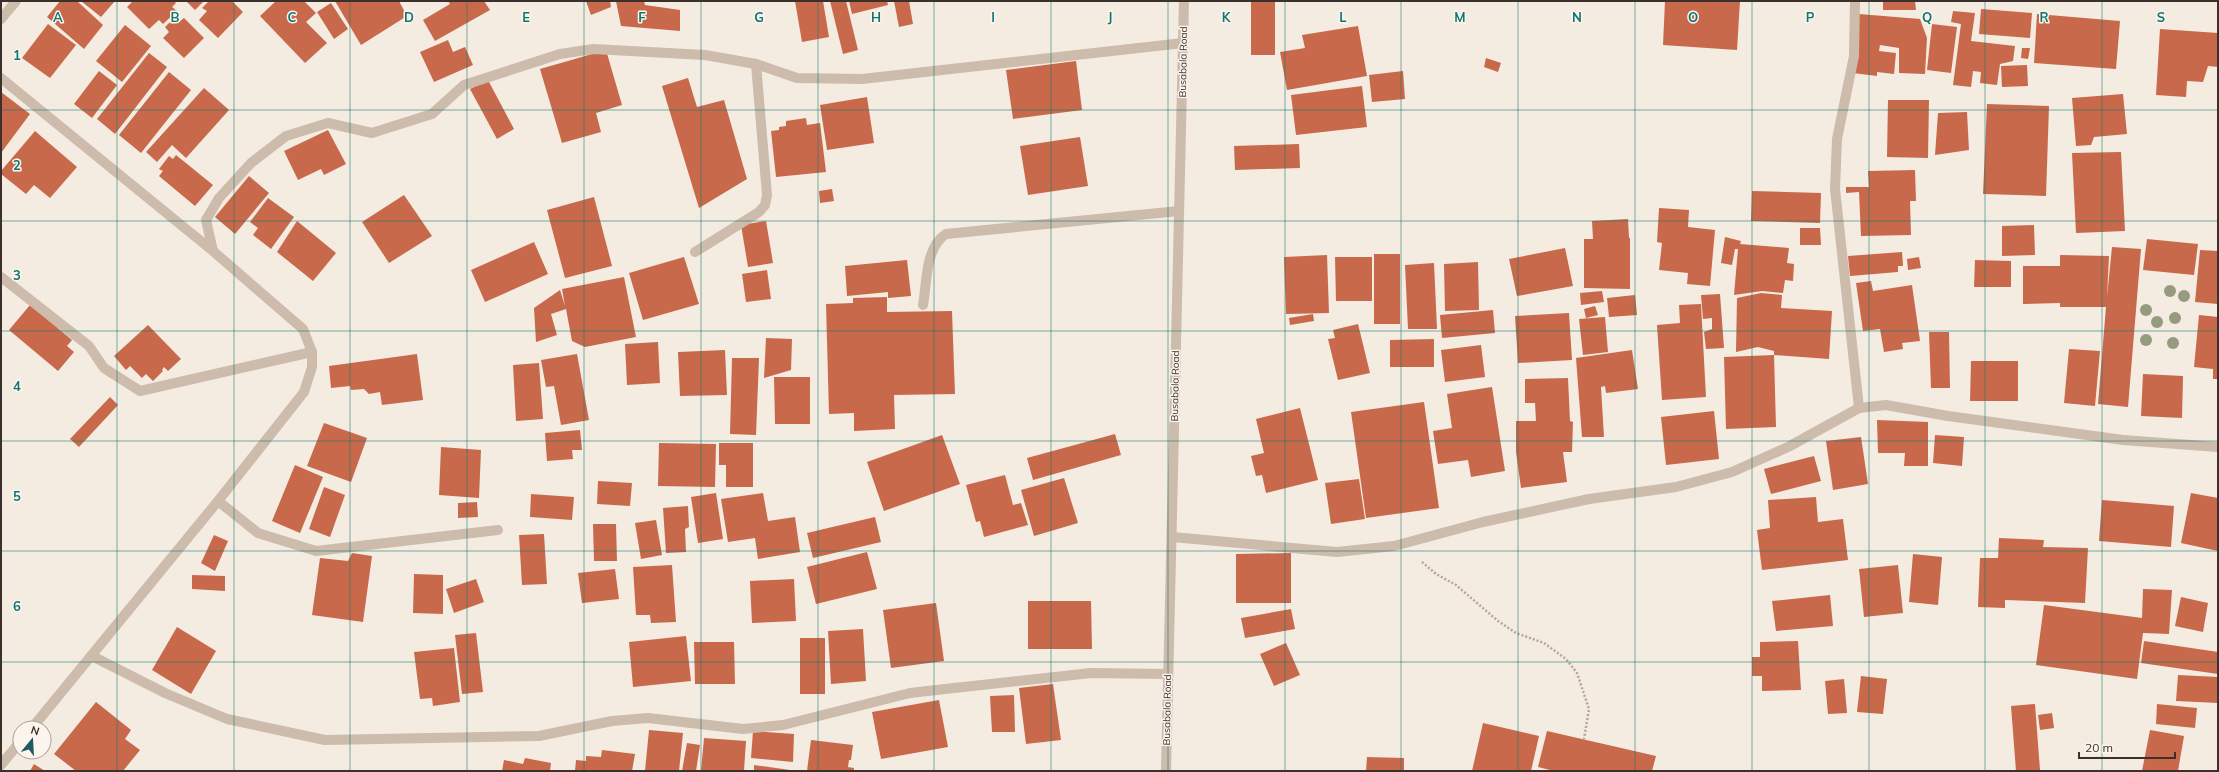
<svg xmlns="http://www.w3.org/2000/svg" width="2219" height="772" viewBox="0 0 2219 772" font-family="Mulish,sans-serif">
<rect width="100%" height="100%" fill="#f4ebe1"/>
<g fill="#c8694b">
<path d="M60,1H77L103,25L84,49L47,17Z"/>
<path d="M81,1H115L101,17Z"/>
<path d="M133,1H174L176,3L172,7L177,11L163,24L159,20L149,29L127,7Z"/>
<path d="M186,1H204L195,10Z"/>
<path d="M209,1H232L243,12L218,38L199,20L207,11L202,8Z"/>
<path d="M276,1H304L316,13L306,22L327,43L305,63L260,16Z"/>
<path d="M335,1H399L407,16L361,45Z"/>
<path d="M448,1H484L490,10L435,41L423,20L450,4Z"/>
<path d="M586,1H610L611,7L591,15Z"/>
<path d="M616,1H644L645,5L680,10V31L621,26Z"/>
<path d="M795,1H823L829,37L802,42Z"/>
<path d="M830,1H846L858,50L843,54Z"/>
<path d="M849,1H887L888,5L852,14Z"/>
<path d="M894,1H909L913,24L899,27Z"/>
<rect x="1251" y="1" width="24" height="54"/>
<path d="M1665,1H1740L1737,50L1663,45Z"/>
<path d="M1883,1H1915L1916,10H1883Z"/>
<path d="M331,3L348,29L334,39L317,12Z"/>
<path d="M1981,9L2032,13L2030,38L1979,34Z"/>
<path d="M1953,11L1975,13L1971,41L2015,46L2013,61L2000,64L1997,85L1980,83L1981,72L1973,71L1971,87L1953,85L1961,24L1951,22Z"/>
<path d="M1859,14L1920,19L1927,38L1925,74L1899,73V48L1880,45L1879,51L1896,53L1894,74L1877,72V76L1853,73Z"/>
<path d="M2037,14L2120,21L2116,69L2034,63Z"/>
<path d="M175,17L179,22L184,18L204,38L184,58L163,38L169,32L165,27Z"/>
<path d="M48,24L76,45L50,78L22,58Z"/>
<path d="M1932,24L1957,27L1951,73L1927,70Z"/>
<path d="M125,25L151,46L122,82L96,61Z"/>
<path d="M1358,26L1367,76L1287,90L1280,52L1305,48L1302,35Z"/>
<path d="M2160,29L2218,33V67L2208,66L2203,82L2187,81L2186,97L2156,95Z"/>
<path d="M448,40L453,52L465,47L473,65L434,82L420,52Z"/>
<path d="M2022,48H2030L2028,59L2021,58Z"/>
<path d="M606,50L622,105L596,113L601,132L562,143L540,69Z"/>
<path d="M149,53L167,67L115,134L97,119Z"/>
<path d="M1486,58L1501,63L1498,72L1484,67Z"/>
<path d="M1076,61L1082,110L1013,119L1006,70Z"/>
<path d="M2027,65L2028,86L2002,87L2001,66Z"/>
<path d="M99,71L117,85L92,118L74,104Z"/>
<path d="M1403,71L1405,99L1372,102L1369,75Z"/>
<path d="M169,72L191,90L141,153L119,135Z"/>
<path d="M688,78L697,107L724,100L747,179L699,208L662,86Z"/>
<path d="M488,80L514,129L497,139L470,89Z"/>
<path d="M1362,86L1367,127L1296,135L1291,95Z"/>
<path d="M204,88L229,110L186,158L172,145L157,162L146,152Z"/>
<path d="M1,92L30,114L1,153Z"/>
<path d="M2123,94L2127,134L2094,137L2091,145L2076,146L2072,98Z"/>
<path d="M867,97L874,143L827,150L820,105Z"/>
<path d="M1888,100H1929L1928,158L1887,157Z"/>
<path d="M1987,104L2049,106L2046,196L1983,194Z"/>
<path d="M1967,112L1969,150L1935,155L1938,113Z"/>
<path d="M806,118L807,125L820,123L826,172L776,177L771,131L779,130V127L786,126V121Z"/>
<path d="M328,130L346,164L324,175L321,169L298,180L284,151Z"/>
<path d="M35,131L77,167L50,198L34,185L26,194L1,174V171Z"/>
<path d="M1080,137L1088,186L1028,195L1020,146Z"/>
<path d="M1299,144L1300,168L1235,170L1234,146Z"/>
<path d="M2121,152L2125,231L2076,233L2072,153Z"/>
<path d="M176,155L213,185L195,206L159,176L163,171L159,169L169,156L173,159Z"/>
<path d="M1915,170L1916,201H1910L1911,235L1861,236L1859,192L1846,193V187H1869L1868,171Z"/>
<path d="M249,176L269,193L235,234L215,217Z"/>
<path d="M832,189L834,201L820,203L819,191Z"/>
<path d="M1752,191L1821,193L1820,223L1751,221Z"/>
<path d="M404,195L432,236L389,263L362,222Z"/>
<path d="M594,197L612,266L565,278L547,210Z"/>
<path d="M268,198L294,217L271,249L253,235L258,228L250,222Z"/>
<path d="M1659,208L1689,210L1688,227L1715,230L1710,286L1687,284L1688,273L1659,270L1662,243L1657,242Z"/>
<path d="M1628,219L1629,238H1630V289L1584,288V239H1593L1592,221Z"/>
<path d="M297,221L336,253L313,281L277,252Z"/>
<path d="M766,221L773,263L748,267L741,225Z"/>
<path d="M2034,225L2035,255L2002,256V226Z"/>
<path d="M1800,228H1820L1821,245H1800Z"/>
<path d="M1725,237L1741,241L1740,244L1789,248L1787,263L1794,264L1793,281L1785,280L1783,293L1762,291L1734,295L1738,249H1735L1732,265L1721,263Z"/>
<path d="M2147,239L2198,244L2194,275L2143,270Z"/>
<path d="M534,242L548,274L485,302L471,270Z"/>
<path d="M2112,247L2141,249L2128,407L2098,404L2106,307H2060V303L2023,304V266H2060V255L2109,256L2107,297Z"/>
<path d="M1565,248L1573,286L1517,296L1509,259Z"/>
<path d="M2200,250L2218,251V304L2195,302Z"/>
<path d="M1902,252L1903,266H1898V272L1850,276L1848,256Z"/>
<rect x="1374" y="254" width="26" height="70"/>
<path d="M1327,255L1329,313L1286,314L1284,257Z"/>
<path d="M684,257L699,304L643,320L629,273Z"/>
<path d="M1335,257H1372V301H1336Z"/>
<path d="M1919,257L1921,268L1908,270L1907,259Z"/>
<path d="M907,260L911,296L888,298V292L847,296L845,266Z"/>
<path d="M1975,260L2011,261V287H1974Z"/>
<path d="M1478,262L1479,310L1445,311L1444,264Z"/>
<path d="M1434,263L1437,329H1408L1405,265Z"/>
<path d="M767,270L771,299L746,302L742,274Z"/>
<path d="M624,277L636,337L585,347L572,341L566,309L551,314L557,335L536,342L534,308L560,290L565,306L562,289Z"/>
<path d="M1871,281L1873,291L1912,285L1920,341L1902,343L1903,349L1884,352L1880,329L1863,331L1856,283Z"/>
<path d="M1602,291L1604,302L1581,305L1580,293Z"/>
<path d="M1761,293L1782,295L1781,308L1832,311L1829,359L1774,355V351L1758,347L1736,352L1737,298Z"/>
<path d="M1720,294L1724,348L1706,349L1704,332L1712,329V318L1703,319L1701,295Z"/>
<path d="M1635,295L1637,315L1609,317L1607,298Z"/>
<path d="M887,297V312L952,311L955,394L894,395L895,429L854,431V413L829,414L826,304L853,303V298Z"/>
<path d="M1701,304L1706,397L1662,400L1657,325L1680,323L1679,305Z"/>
<path d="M30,305L72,340L67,346L74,352L58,371L9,330Z"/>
<path d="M1595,306L1598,315L1586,318L1584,309Z"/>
<path d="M1493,310L1495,333L1442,338L1440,315Z"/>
<path d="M1569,313L1572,360L1518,363L1515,316Z"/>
<path d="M1313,314L1314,321L1290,325L1289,318Z"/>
<path d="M2199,315L2218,317V379H2213V369L2194,367Z"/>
<path d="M1605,317L1608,352L1583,355L1579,319Z"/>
<path d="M1358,324L1370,373L1338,380L1328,339L1335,338L1333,330Z"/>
<path d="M148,325L181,359L168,371L164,367L162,370L163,371L153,381L146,374L142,378L130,366L126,370L114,356Z"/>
<path d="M1929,332H1949L1950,388H1931Z"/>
<path d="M766,338L792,339L791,370L764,378Z"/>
<path d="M1434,339V367H1390V340Z"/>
<path d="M658,342L660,383L627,385L625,344Z"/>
<path d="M1481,345L1485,377L1445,382L1441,350Z"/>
<path d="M2069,349L2100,351L2095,406L2064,403Z"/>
<path d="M725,350L727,395L680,396L678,352Z"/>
<path d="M1632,350L1638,389L1606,393L1605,386L1601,387L1604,437H1582L1576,358Z"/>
<path d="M417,354L423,400L382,405L380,392L369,394L364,389L351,390L350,386L331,388L329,366Z"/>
<path d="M577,354L589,420L561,425L554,386L546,387L541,360Z"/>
<path d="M1774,355L1776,427L1726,429L1724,357Z"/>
<path d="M732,358H759L756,435L730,434Z"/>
<path d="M1971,361H2018V401H1970Z"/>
<path d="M539,363L543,419L516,421L513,365Z"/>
<path d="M2143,374L2183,376L2182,418L2141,416Z"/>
<path d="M774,377H810V424H775Z"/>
<path d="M1568,378L1570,421L1573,422L1572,452H1563L1567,482L1521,488L1516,452V421H1536L1535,403H1525V379Z"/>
<path d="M1492,387L1505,471L1471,477L1468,460L1438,464L1433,431L1452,428L1447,394Z"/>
<path d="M110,397L118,405L79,447L70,439Z"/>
<path d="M1424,402L1439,508L1366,518L1351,412Z"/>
<path d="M1300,408L1318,480L1266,493L1262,475L1256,476L1251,456L1264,453L1256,419Z"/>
<path d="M1714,411L1719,459L1666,465L1661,417Z"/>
<path d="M1877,420L1928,422V466H1904L1905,453H1878Z"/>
<path d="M324,423L367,438L351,482L307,466Z"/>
<path d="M580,430L582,450H572L573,459L547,461L545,433Z"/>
<path d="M1115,434L1121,455L1033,480L1027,458Z"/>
<path d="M942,435L960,484L884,511L867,462Z"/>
<path d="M1935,435L1964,437L1962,466L1933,463Z"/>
<path d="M1861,437L1868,484L1833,490L1826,441Z"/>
<path d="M659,443L716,444L715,487L658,486Z"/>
<path d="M719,443H753V487H726V465H719Z"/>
<path d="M441,447L481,450L479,498L439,495Z"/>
<path d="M1814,456L1821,481L1771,494L1764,469Z"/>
<path d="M295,465L323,477L300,533L272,521Z"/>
<path d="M1005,475L1013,505L1021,503L1028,525L984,537L980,521L976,522L966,485Z"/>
<path d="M1064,478L1078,523L1034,536L1021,490Z"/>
<path d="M1359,479L1365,519L1331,524L1325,483Z"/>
<path d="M598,481L632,483L630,506L597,504Z"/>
<path d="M324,487L345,495L330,537L309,529Z"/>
<path d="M716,493L723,539L698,543L691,497Z"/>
<path d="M763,493L768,521L795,517L800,552L758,559L755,538L728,542L721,499Z"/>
<path d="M2191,493L2218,498V551L2181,543Z"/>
<path d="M531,494L574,497L572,520L530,517Z"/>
<path d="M1816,497L1818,522L1843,519L1848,560L1762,570L1757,530L1770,528L1768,500Z"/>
<path d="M2102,500L2174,506L2171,547L2099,541Z"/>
<path d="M477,502L478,517L458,518V503Z"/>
<path d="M688,506L689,527L685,529L686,552L666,553L663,508Z"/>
<path d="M875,517L881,542L813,558L807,533Z"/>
<path d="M656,520L662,555L641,559L635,523Z"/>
<path d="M593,524H616L617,561H594Z"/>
<path d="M544,534L547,584L522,585L519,535Z"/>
<path d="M214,535L228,541L215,571L201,563Z"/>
<path d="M1999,538L2044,540L2043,547L2088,548L2085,603L2005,600V608L1978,607L1980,558H1998Z"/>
<path d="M867,552L877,589L816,604L807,567Z"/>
<path d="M352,553L372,556L363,622L312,615L320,558L348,561Z"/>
<path d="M1291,553V603H1236V554Z"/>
<path d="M1913,554L1942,557L1938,605L1909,602Z"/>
<path d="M672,565L676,622L651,623L650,615H636L633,567Z"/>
<path d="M1898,565L1903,613L1864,617L1859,569Z"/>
<path d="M615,569L619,599L582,603L578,573Z"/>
<path d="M414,574L443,575V614L413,613Z"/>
<path d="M192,575L225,576V591L192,589Z"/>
<path d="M476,579L484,602L454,613L446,589Z"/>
<path d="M794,579L796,621L752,623L750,581Z"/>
<path d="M2143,589L2172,590L2169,634L2143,633L2137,679L2036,665L2044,605L2142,618Z"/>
<path d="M1830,595L1833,626L1776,631L1772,601Z"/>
<path d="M2181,597L2208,603L2203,632L2175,626Z"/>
<path d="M1028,601H1091L1092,649H1028Z"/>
<path d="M936,603L944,661L891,668L883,610Z"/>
<path d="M1291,609L1295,629L1245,638L1241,618Z"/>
<path d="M177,627L216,651L191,694L152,670Z"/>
<path d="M863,629L866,681L831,684L828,631Z"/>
<path d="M476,633L483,692L462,694L455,635Z"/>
<path d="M686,636L691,681L633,687L629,642Z"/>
<rect x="800" y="638" width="25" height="56"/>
<path d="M1798,641L1801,690L1762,691V676H1752V657H1760V642Z"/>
<path d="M2144,641L2218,652V674L2141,663Z"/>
<path d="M694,642H734L735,684H695Z"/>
<path d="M1286,643L1300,675L1274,686L1260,654Z"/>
<path d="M454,648L460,702L433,706L432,698L420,699L414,652Z"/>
<path d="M2178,675L2218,677V703L2176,701Z"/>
<path d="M1861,676L1887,679L1883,714L1857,712Z"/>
<path d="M1844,679L1847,713L1828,714L1825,681Z"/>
<path d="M1053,684L1061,740L1026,744L1019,688Z"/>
<path d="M1014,695L1015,732H992L990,696Z"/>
<path d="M939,700L948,747L881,759L872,712Z"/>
<path d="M96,702L131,730L125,739L140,750L123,771H76L54,754Z"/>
<path d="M2035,704L2040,770L2016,771L2011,706Z"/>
<path d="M2157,704L2197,708L2195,728L2156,724Z"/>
<path d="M2052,713L2054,728L2040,730L2038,715Z"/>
<path d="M1483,723L1539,736L1531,771H1472Z"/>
<path d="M649,730L683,733L679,771H645Z"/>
<path d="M2150,730L2184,736L2178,771H2142Z"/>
<path d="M753,731L794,734L793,762L751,758Z"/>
<path d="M1547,731L1656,756L1652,771H1554L1538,767Z"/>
<path d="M704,738L746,741L744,771H701Z"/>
<path d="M811,740L853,745L851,760H849L848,767L854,768V771H807Z"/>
<path d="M687,743L700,745L696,771H682Z"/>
<path d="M602,750L635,754L632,771H575L576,760L586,761V756L601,757Z"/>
<path d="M1367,757L1404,758V771H1366Z"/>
<path d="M525,758L551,763L550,771H502L504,760L523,764Z"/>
<path d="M34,764L45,771H30Z"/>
<path d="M754,765L790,770V771H754Z"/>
</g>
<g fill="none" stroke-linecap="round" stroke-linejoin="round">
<path stroke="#b9a596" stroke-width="2.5" stroke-dasharray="2 2" stroke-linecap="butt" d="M1422,562L1436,574L1456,585L1498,621L1516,633L1544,643L1566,659L1577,673L1589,709L1584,739"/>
<g stroke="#cdbbac" stroke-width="10">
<path d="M1855,1L1854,56L1837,139L1835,189L1859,408"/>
<path d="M1,19L16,1"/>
<path d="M1,78L213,251L303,329L312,352V367L304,392L218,501L32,728"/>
<path d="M213,251L206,220L219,198L251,163L286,136L328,123L372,133L432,114L464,85L560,54L593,49L705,55L756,64L797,78L862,79L1183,43"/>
<path d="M695,252L759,212L765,205L767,195L756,64"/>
<path d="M1,277L89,346L104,368L140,391L312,352"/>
<path d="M923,305C927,283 925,247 946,234L1179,211"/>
<path d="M218,501L258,533L316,551L498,530"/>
<path d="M1172,537L1337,552L1394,546L1483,522L1589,499L1676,487L1732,472L1788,447L1859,408L1886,405L1948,416L2123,440L2218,447"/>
<path d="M92,656L165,693L227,719L325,740L539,736L612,721L648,718L743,729L783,725L910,693L945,689L1091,673L1168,674"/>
<path d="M1,765L20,742"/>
</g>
<path stroke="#cdbbac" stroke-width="10" d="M1166,771L1184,1"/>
</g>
<g fill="#969b7f">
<circle cx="2170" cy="291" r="6"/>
<circle cx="2184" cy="296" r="6"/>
<circle cx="2146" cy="310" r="6"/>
<circle cx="2175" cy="318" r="6"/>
<circle cx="2157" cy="322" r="6"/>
<circle cx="2146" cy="340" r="6"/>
<circle cx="2173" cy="343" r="6"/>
</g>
<path fill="none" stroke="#0f766e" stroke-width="1" stroke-opacity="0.55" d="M117,1V771M234,1V771M350,1V771M467,1V771M584,1V771M701,1V771M818,1V771M934,1V771M1051,1V771M1168,1V771M1285,1V771M1401,1V771M1518,1V771M1635,1V771M1752,1V771M1869,1V771M1985,1V771M2102,1V771M1,110H2218M1,221H2218M1,331H2218M1,441H2218M1,551H2218M1,662H2218"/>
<g text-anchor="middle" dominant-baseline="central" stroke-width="3" stroke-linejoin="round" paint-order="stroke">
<g font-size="10" fill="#3b302b" stroke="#fbf5ee">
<text transform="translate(1183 62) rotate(-89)">Busabala Road</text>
<text transform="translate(1175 386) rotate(-89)">Busabala Road</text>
<text transform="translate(1167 710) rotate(-89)">Busabala Road</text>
</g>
</g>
<g font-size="13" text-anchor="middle" font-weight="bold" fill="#0f766e" stroke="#fbf5ee" stroke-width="3" stroke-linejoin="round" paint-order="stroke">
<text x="58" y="22">A</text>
<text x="175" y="22">B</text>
<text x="292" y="22">C</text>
<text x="409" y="22">D</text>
<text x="526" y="22">E</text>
<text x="642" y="22">F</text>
<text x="759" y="22">G</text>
<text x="876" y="22">H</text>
<text x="993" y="22">I</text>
<text x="1110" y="22">J</text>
<text x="1226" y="22">K</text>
<text x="1343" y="22">L</text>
<text x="1460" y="22">M</text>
<text x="1577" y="22">N</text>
<text x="1693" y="22">O</text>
<text x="1810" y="22">P</text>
<text x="1927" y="22">Q</text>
<text x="2044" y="22">R</text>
<text x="2161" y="22">S</text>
<text x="17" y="60">1</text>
<text x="17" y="170">2</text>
<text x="17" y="280">3</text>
<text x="17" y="391">4</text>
<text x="17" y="501">5</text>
<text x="17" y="611">6</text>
</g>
<rect width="2219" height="772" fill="none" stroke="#3b302b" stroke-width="4"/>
<g transform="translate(32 740) rotate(18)"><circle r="19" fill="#fbf5ee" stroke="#aea6a0"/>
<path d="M0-3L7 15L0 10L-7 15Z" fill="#1f5a5e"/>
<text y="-6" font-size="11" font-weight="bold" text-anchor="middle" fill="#3b302b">N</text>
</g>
<path d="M2079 752v6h96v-6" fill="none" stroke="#3b302b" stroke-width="2"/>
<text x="2085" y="752" font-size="12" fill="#3b302b" stroke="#fbf5ee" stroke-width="3" paint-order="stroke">20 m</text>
</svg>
